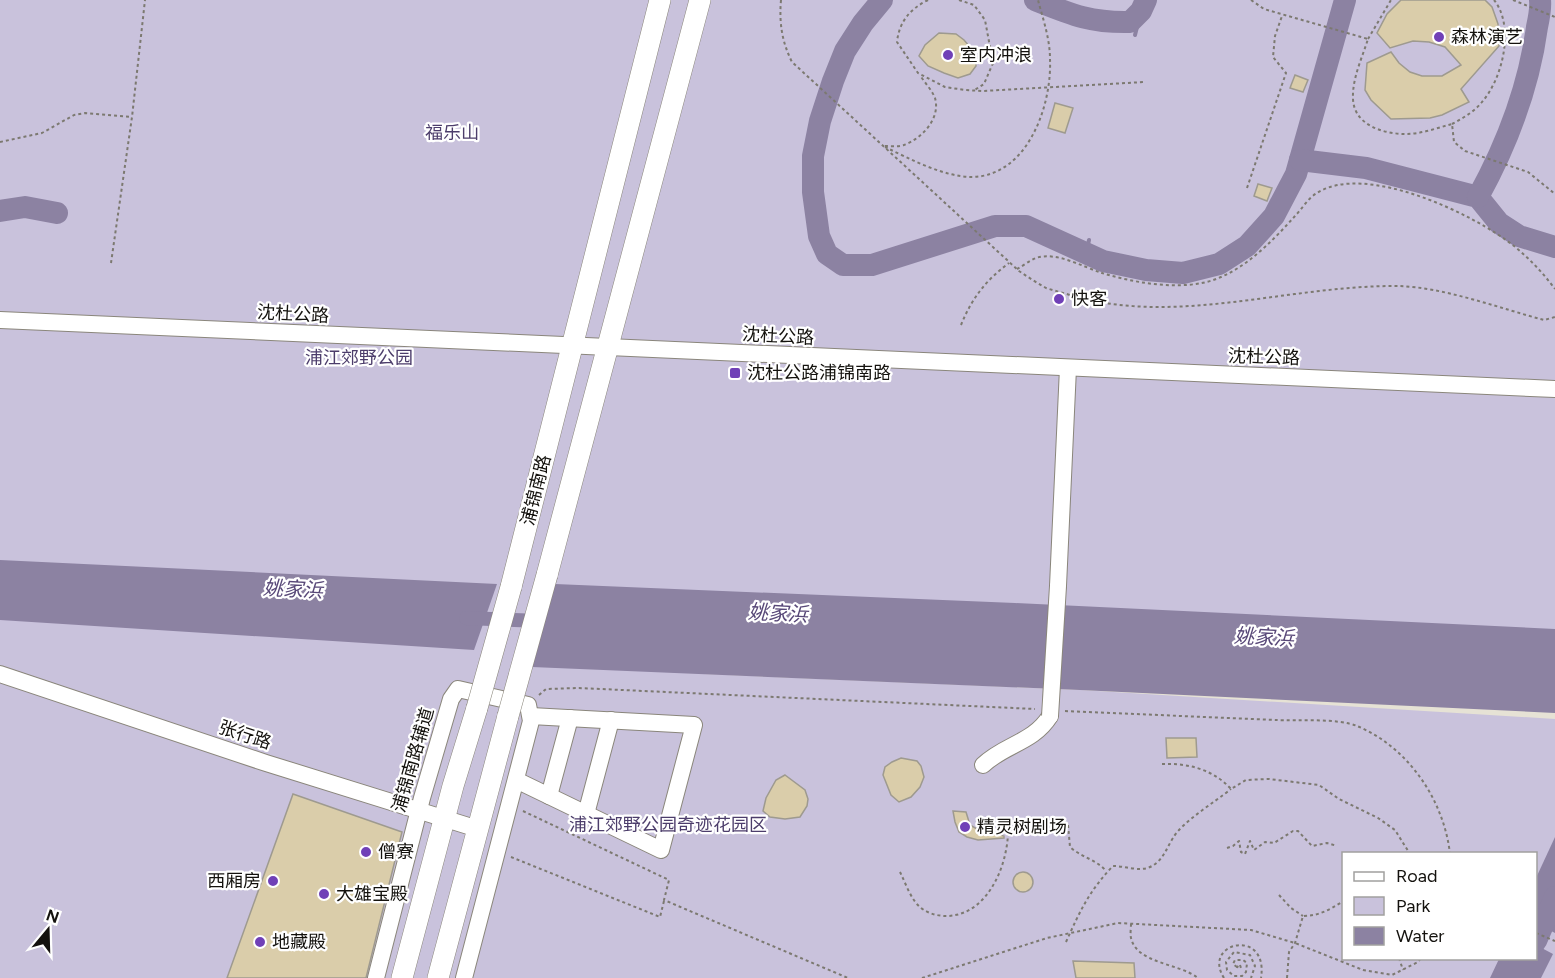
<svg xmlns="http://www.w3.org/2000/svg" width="1555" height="978" viewBox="0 0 1555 978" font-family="Figtree,'Noto Sans SC',sans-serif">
<rect width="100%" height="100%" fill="#e6e2d5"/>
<path fill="#c9c2dc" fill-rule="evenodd" d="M0,0H1555V703L680,673L1081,690L1555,719V978H468L532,696L457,978H0ZM1344,854H1536V958H1344Z"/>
<g fill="#8c82a2">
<path d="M0,560L497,584L474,650L0,620Z"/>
<path d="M555,584L1015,603L1555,629V713L1080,690L532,667Z"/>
<path d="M1555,837V933L1536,923V878Z"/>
<path d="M1536,945L1553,954L1541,978H1490L1499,959L1536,958Z"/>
</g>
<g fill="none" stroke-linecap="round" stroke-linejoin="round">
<g stroke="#8c82a2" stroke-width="4">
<path d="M1135,35L1141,11"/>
<path d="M1086,254L1089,240"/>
</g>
<path stroke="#8c82a2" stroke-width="14" d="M466,618L540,621"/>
<g stroke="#8c82a2" stroke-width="22">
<path d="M882,0L863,23L845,51L833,81L820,121L813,156V192L819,236L827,254L843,265H872L995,226H1026L1103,261L1146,270L1183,273L1219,264L1247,246L1274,216L1296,174L1345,0"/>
<path d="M1035,0C1070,14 1090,23 1130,22L1141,11L1146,0"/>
<path d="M1300,160L1366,168L1478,197L1499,223L1519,236L1555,247"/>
<path d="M1478,197C1506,146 1529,86 1537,27C1539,18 1541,9 1540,0"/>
<path d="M0,211L25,207L57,213"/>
<path d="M1536,941L1555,897"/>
</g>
</g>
<g fill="#dacdaa" stroke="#9e9a8f" stroke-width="1.5">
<path d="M1401,0H1485L1492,7L1498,24L1499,46L1461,89L1469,102L1442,115L1430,118L1391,119L1371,100L1365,90L1367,63L1391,52L1399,63L1410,72L1422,76H1442L1461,65L1445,47L1429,42L1413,41L1390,48L1377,33L1387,14Z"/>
<path d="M939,33L956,34L964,40L976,54V66L970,74L958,78L944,73L928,66L919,56L925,45Z"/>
<path d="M1295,75L1308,80L1303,92L1290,88Z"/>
<path d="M1055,103L1073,108L1065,133L1048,128Z"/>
<path d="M1258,184L1272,188L1267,201L1254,196Z"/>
<path d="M1166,738H1196L1197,757L1167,758Z"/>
<path d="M901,758L917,761L921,766L924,777L920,787L911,797L899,802L891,795L883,775L885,767L892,762Z"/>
<path d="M785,775L805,790L808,799L807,806L800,817L785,819L770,817L763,811L766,798L776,780Z"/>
<path d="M293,794L402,832L366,978H227Z"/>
<path d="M953,811L966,812L970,825L977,829L1004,836V838L978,840L967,837L959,832L955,822Z"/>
<circle cx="1023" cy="882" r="10"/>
<path d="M1073,961L1134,963L1135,978H1076Z"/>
</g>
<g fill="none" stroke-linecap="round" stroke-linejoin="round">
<g stroke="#8a867b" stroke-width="18">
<g id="minor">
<path d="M0,320L1555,389"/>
<path d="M1058,586L1068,368"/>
<path d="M0,674L266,763L478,829"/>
<path d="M983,765C1005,744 1033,743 1050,716"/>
<path d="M516,780L661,850L694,725L531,716"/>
<path d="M549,796L570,718"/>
<path d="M586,814L611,720"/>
<path d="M376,978L422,798L451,699L458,689L528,705L531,721L464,978"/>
</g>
</g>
<g stroke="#8a867b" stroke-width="22">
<g id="major">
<path d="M547,575L700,0"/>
<path d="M511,587L660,0"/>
<path d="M402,978L453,786L477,708"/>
<path d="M438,978L508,716"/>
</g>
</g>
<g stroke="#7c7970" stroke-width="2" stroke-dasharray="3 3" stroke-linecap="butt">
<path d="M781,0C779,23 782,42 792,62L1019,271C1028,277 1037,283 1046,288C1055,291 1064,293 1073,296C1179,326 1289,285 1398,286C1443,287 1499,308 1544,320L1555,317"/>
<path d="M928,0C910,9 899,22 897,42L918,73L945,87L965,90L983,91L1145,82"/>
<path d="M959,0L974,5L985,20L993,63L984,84L973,91"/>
<path d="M1251,0L1264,9L1368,39C1362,58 1352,79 1353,99C1354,125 1383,134 1406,134C1421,134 1437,128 1452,124L1454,142L1465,151L1528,172L1555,194"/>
<path d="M1513,0L1555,17"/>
<path d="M1368,39L1391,0"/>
<path d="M1452,124C1463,118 1474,112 1482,102C1503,78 1515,26 1494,0"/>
<path d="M0,142L42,133L74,115L85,113L132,117"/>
<path d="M885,146C891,146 898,147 904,145C921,139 941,119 935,98C932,90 924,82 920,75"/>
<path d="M885,147C910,159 944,177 972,177C1028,176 1052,105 1050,59C1050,39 1043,19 1038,0"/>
<path d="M1247,188L1286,73L1273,57L1275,36L1282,16"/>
<path d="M111,263L132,117L145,0"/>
<path d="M1017,269C1023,266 1030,260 1036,258C1056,251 1083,267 1102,273C1132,282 1165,288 1196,284C1236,279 1269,245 1295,216C1302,209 1308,198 1317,193C1365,162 1474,214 1514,246C1530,259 1543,273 1555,289"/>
<path d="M961,325C972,298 986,280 1009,263"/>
<path d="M539,695L546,689L579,688L1035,709"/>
<path d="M1065,711C1135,714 1205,717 1275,720C1297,721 1338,718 1357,726C1408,747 1444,800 1450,854"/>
<path d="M1162,764C1187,763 1213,769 1231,789L1246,780L1269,779L1319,785L1339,799L1378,818L1395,830L1410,854"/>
<path d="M523,811L669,880L664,900L848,978"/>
<path d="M1068,825L1070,847C1081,857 1097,860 1106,871"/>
<path d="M1227,848L1233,846L1239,841L1241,852L1245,854L1250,841L1254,850L1265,842L1274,843L1293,831H1298L1312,846L1327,843L1337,846"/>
<path d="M511,857L660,917L664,901"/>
<path d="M900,872C906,884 911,900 921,908C929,914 938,916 947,916C990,915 1010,860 1008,824"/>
<path d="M1279,895L1291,908L1303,916"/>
<path d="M1131,924C1131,928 1130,934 1131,938C1137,964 1179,963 1198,978"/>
<path d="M1536,933L1555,941"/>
<path d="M1066,942C1080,911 1089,891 1113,866C1125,866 1140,872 1150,867C1163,861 1166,849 1173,838C1182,822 1215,802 1231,789"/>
<path d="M1399,958L1403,970"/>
<path d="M1240,965L1241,968L1237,967Z"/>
<path d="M1237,967L1233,964L1235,960H1243L1247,963L1246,972L1242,976H1234L1227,970L1226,962L1234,952L1250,955L1255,966L1251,978"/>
<path d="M922,978L1047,938L1118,923L1251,930L1295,943L1363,970L1392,975L1418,962L1421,958"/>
<path d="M1224,978C1201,942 1269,927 1261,978"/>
<path d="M1287,978L1289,952L1295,943L1303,916C1318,916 1329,910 1342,902"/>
</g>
<use href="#minor" stroke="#fff" stroke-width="16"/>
<use href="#major" stroke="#fff" stroke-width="21"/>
<g stroke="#8a867b" stroke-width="18" stroke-linecap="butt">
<path id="minor-bridge" d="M1050,716L1058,586"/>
</g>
<g stroke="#8a867b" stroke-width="22" stroke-linecap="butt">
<g id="major-bridge">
<path d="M477,708L511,587"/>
<path d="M508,716L547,575"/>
</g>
</g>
<use href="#minor-bridge" stroke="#fff" stroke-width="16"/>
<use href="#major-bridge" stroke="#fff" stroke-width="21"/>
</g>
<g fill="#7040b7" stroke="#fff" stroke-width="2">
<circle cx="1439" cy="37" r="6"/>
<circle cx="948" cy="55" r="6"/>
<circle cx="1059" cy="299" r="6"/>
<rect x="729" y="367" width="12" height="12" rx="3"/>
<circle cx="965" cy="827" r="6"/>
<circle cx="366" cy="852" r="6"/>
<circle cx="273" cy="881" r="6"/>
<circle cx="324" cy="894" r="6"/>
<circle cx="260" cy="942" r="6"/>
</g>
<g text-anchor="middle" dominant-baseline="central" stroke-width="4.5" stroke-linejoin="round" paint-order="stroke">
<g font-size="18" fill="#14120e" stroke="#fff" text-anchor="start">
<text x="1451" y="37">森林演艺</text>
<text x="960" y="55">室内冲浪</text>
<text x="1071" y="299">快客</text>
<text x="747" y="373">沈杜公路浦锦南路</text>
<text x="977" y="827">精灵树剧场</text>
<text x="378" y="852">僧寮</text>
<text x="261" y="881" text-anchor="end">西厢房</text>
<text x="336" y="894">大雄宝殿</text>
<text x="272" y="942">地藏殿</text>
</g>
<g font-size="18" fill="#4c3d6b" stroke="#fff">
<text x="452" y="133">福乐山</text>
<text x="359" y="358">浦江郊野公园</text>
<text x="668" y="825">浦江郊野公园奇迹花园区</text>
</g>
<g font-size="18" fill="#14120e" stroke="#fff">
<text transform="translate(293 314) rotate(3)">沈杜公路</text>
<text transform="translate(778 336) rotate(3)">沈杜公路</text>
<text transform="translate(1264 357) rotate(2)">沈杜公路</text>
<text transform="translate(536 490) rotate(-76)">浦锦南路</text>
<text transform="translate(245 735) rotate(18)">张行路</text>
<text transform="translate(413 760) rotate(-74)">浦锦南路辅道</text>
</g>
<g font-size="20" font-style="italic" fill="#584878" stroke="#fff">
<text transform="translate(293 589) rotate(3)">姚家浜</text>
<text transform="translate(778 613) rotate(3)">姚家浜</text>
<text transform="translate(1264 637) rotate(3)">姚家浜</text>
</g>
</g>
<rect x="1342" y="852" width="195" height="108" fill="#ffffff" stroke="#a1a09f" stroke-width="1.5"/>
<rect x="1354" y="872" width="30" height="9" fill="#ffffff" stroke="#a1a09f" stroke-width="1.5"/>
<text x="1396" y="882" font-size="18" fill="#14120e">Road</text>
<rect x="1354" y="897" width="30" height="18" fill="#c9c2dc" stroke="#a1a09f" stroke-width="1.5"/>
<text x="1396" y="912" font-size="18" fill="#14120e">Park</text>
<rect x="1354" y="927" width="30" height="18" fill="#8c82a2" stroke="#a1a09f" stroke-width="1.5"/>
<text x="1396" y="942" font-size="18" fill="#14120e">Water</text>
<g transform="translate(48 930) rotate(19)" stroke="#ffffff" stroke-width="4.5" paint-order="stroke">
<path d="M0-4.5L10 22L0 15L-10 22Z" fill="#14120e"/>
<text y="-9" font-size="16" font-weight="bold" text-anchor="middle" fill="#14120e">N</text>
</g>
</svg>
